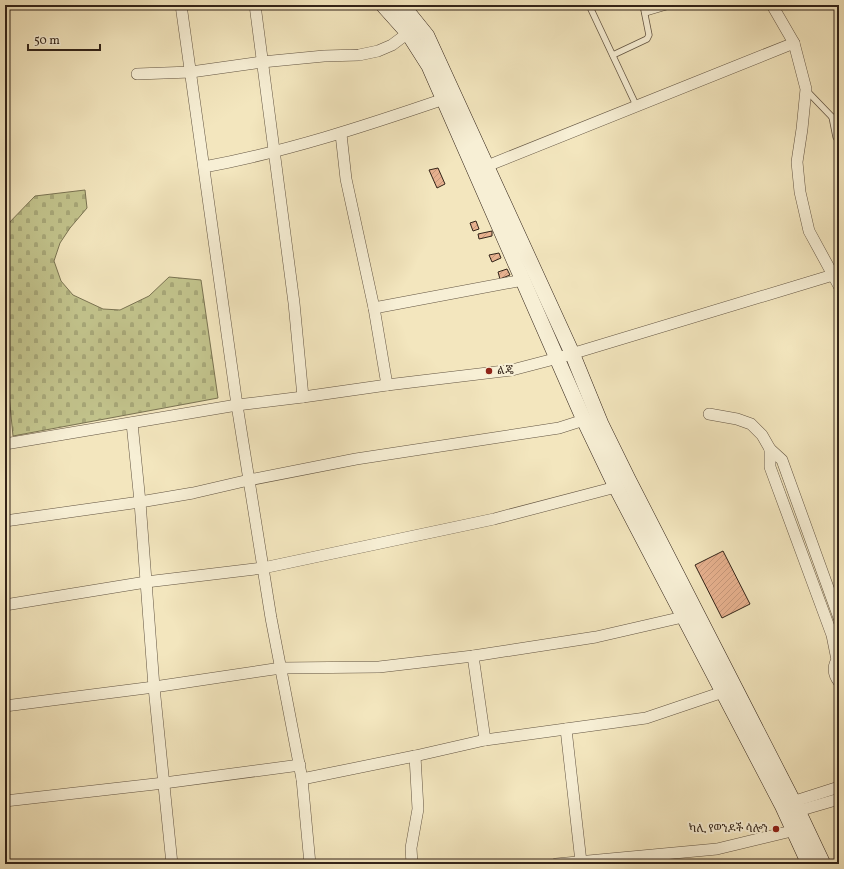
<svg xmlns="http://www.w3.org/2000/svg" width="844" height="869" viewBox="0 0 844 869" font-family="Vollkorn,'Noto Serif Ethiopic',serif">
<defs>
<pattern id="cemetery-stones" width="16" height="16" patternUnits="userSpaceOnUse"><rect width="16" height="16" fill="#c2c38c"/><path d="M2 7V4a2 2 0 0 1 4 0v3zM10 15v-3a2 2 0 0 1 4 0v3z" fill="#a7a778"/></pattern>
<pattern id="building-hatch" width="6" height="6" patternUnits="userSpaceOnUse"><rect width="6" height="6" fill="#e7b18f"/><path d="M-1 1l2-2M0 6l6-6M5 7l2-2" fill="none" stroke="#c7987b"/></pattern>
</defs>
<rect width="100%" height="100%" fill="#f3e6be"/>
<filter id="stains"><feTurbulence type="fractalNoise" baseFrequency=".005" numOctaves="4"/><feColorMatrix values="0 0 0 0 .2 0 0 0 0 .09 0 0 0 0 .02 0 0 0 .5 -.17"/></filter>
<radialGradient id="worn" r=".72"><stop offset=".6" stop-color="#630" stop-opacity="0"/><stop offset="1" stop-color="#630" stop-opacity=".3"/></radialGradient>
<path fill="url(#cemetery-stones)" stroke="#7a7352" d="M85,190L87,208L70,228L60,243L54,261L61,281L73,295L103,309L120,310L149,296L169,277L201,280L218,398L13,436L5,354V227L35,196Z"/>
<g fill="url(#building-hatch)" stroke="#322318">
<path d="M438,168L445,184L437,188L429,170Z"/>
<path d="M476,221L479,229L473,231L470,223Z"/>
<path d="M492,231V236L479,239L478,234Z"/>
<path d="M499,253L501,258L492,262L489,255Z"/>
<path d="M507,269L510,275L500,279L498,272Z"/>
<path d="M723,551L750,604L722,618L695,565Z"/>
</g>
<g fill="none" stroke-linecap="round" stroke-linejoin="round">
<g stroke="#625442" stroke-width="7">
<g id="service">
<path d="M589,5L636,105"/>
<path d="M645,13L672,5"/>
<path d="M613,55L647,39L649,35L643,5"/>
<path d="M806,90L832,117L839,121"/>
<path d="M832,117L836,137L839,142"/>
</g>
</g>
<g stroke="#625442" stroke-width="12">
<g id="minor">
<path d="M181,5L237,405L271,618L302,779L310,864"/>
<path d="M255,5L294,303L303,397"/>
<path d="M772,5L794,43L806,89L802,129L797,162L800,192L809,231L839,286"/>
<path d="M137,74L191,72L262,62L324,56L359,55L378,51L392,45L408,33"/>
<path d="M341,134L346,179L374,308L387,385"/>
<path d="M487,166L794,43"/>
<path d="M204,167C286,152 365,126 444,99"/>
<path d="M374,308L523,280"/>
<path d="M709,414L737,419L751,424L762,435L770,449L782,460L839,618"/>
<path d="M132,423L140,502L154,687L172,864"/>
<path d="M5,444L237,405L303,397L387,385L512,370L558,358L833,275"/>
<path d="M770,449V467L832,635L837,660"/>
<path d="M5,521L140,502L193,493L249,480L356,459L559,428L584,420"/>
<path d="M5,605L146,582L263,568L494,519L616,487"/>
<path d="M473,656L485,740"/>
<path d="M839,658C832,665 833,674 839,682"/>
<path d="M5,706L154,687L281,668L379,667L473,656L596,637L683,617"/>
<path d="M566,729L581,862"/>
<path d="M302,779L415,756L485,740L646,718L723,692"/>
<path d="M5,801L164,783L300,765"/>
<path d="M786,804L839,787"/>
<path d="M791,813L839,799"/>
<path d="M412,864L411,848L418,809L415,756"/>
<path d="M556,864L717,849L800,829"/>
</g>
</g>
<g stroke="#322318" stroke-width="16">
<g id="secondary">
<path d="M383,5L408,33L429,66L584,420L616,487L782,805L809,864"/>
<path d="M402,5L427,36L572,353L601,424L628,479L798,811L823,864"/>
</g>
</g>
<use href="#service" stroke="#f7efd5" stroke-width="5.5"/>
<use href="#minor" stroke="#f7efd5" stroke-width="11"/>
<use href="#secondary" stroke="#f7efd5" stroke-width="15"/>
</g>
<g fill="#8f2418" stroke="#f7efd5" stroke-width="1.5">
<circle cx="489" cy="371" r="4"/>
<circle cx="776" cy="829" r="4"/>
</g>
<g text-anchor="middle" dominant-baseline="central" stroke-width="4" stroke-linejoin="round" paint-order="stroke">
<g font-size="11" fill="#322318" stroke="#f7efd5" text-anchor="start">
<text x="497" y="371">ልጄ</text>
<text x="768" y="829" text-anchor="end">ካሊ የወንዶች ሳሎን</text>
</g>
</g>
<rect width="844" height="869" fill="none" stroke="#f3e6be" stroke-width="20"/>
<rect x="6" y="6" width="832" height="857" fill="none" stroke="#322318" stroke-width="2"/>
<rect x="10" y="10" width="824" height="849" fill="none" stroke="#322318"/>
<path d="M28 44v6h72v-6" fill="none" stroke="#322318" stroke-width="2"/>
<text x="34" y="44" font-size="12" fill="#322318" stroke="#f7efd5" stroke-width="3" paint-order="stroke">50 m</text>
<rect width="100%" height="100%" filter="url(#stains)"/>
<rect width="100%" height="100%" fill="url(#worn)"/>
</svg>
